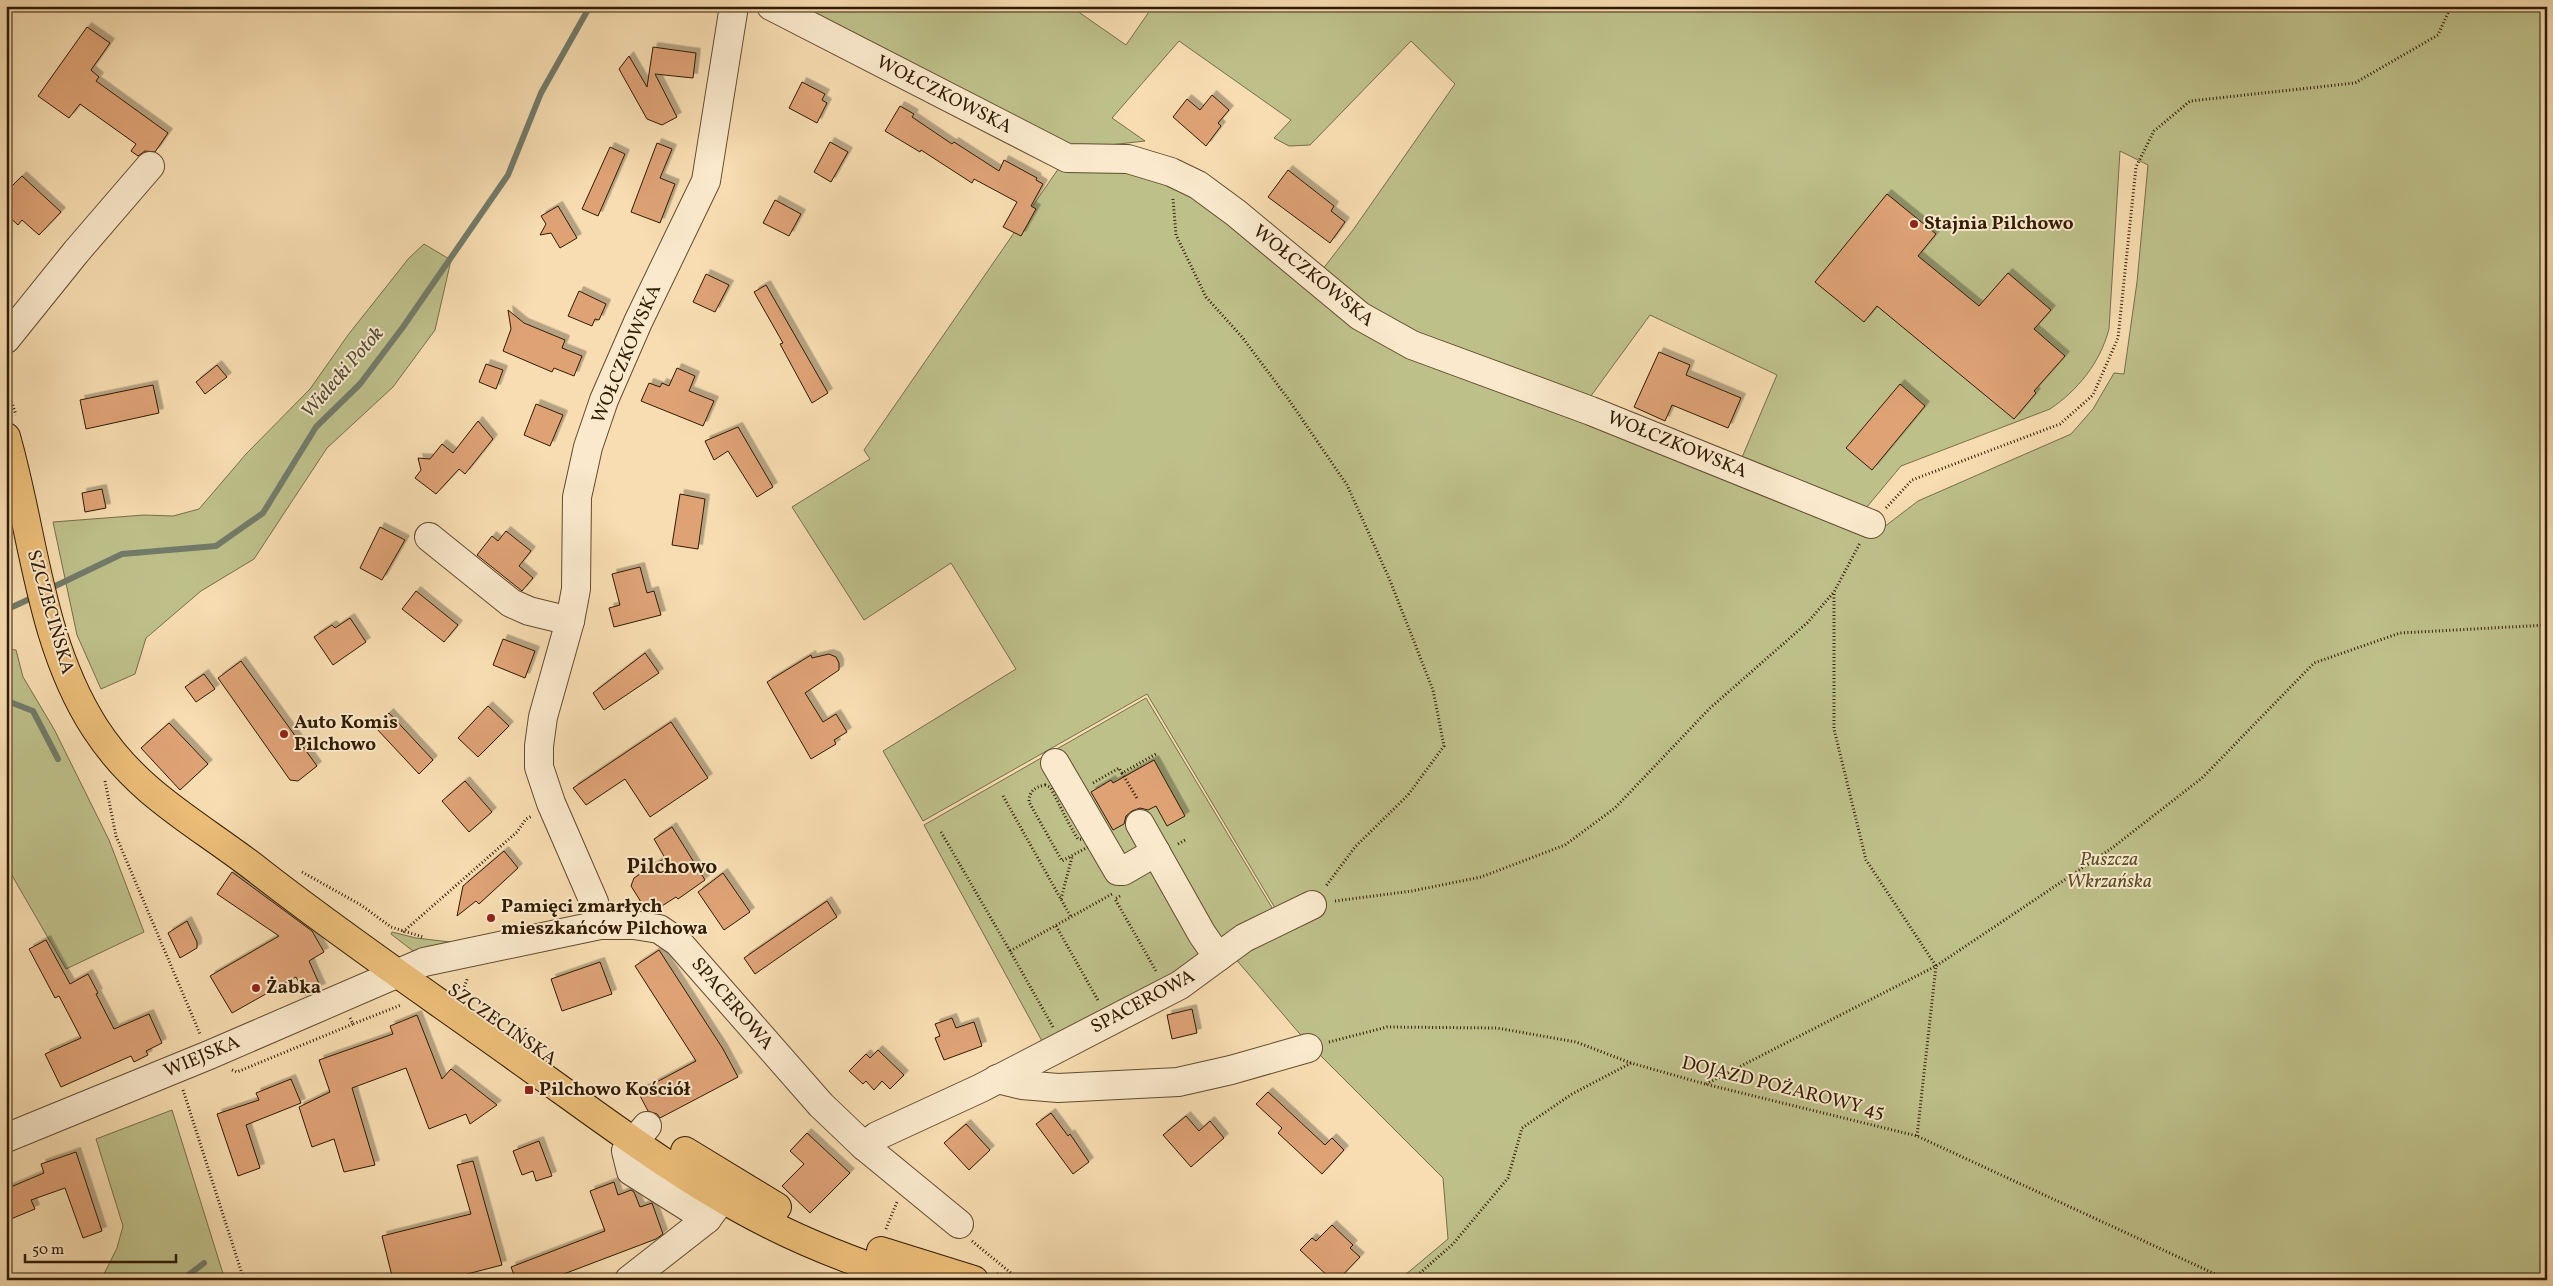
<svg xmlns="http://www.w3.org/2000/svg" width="2553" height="1286" viewBox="0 0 2553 1286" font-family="Vollkorn,serif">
<defs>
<filter id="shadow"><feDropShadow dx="4.5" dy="-4.5" stdDeviation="0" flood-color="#0004"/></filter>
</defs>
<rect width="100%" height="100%" fill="#f7ddb1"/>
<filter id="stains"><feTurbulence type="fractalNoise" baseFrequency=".004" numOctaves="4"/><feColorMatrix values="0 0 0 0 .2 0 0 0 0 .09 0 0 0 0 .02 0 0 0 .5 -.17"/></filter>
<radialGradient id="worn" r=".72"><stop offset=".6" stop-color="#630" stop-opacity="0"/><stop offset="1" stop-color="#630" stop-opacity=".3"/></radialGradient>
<g fill="#bec08a" stroke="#786e46" fill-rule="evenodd">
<path d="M788,6H1070L1126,45L1153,6H2547V1280H1399L1448,1239L1443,1178L1305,1040L1234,957L1278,913L1147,694L923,821L883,751L1016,669L951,563L864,620L792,507L870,459L864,450L1072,149ZM1179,41L1291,120L1274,138L1289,146L1310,145L1411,41L1455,84L1353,230L1319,274L1398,329L1585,404L1650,315L1777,375L1740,462L1861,514L1901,466L2050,409C2078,390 2100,363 2109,329L2120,151L2148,165L2137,282L2124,374L2114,373L2093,409L2071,434L1918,501L1875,534L1353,324L1207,203L1156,175L1074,149L1145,141L1112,118Z"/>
<path d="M424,244L451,260L435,330L393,387L327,448L254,559L201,591L146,638L135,674L101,689L77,635L53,522L144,515L173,516L199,509L246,454L310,389L348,335L409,258Z"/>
<path d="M6,649L16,650L23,677L54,729L109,840L144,932L66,969L6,865Z"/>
<path d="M1146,698L1274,911L1172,977L1042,1041L924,825Z"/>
<path d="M392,932L416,938L459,943L413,951L391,934Z"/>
<path d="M172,1110L225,1280H101L117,1248L123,1226L96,1139Z"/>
</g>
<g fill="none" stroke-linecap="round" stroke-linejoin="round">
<g stroke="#727b6a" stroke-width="6">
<path d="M47,590L122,554L216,546L263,513L316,427L360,384L403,327L508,175L541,93L590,6"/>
<path d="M6,620L10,608L36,596"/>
<path d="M6,690L10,702L33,711L58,759"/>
<path d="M182,1280L204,1263"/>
</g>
</g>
<g fill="#dea275" stroke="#311b02" filter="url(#shadow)">
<path d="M87,27L110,43L91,70L99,77L96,81L168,133L155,152L145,151L138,156L131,151L136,144L80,104L69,118L38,96Z"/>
<path d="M653,47L696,53L693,78L655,74L677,117L662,125L647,119L619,69L629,56L647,87Z"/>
<path d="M802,82L825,94L822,100L827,103L817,123L789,108Z"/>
<path d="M1212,95L1229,110L1218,123L1221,126L1206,146L1173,117L1187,99L1200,110Z"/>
<path d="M900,106L914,114L912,117L952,144L954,142L999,171L1004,160L1037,178L1036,180L1043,184L1031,206L1036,209L1021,236L1003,227L1017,202L974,179L972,183L921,150L920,152L885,131Z"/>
<path d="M830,142L848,152L831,182L814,172Z"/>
<path d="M657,143L672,149L660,178L675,184L660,223L631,212Z"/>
<path d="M610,147L625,154L598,216L582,209Z"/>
<path d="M1288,170L1334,206L1331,211L1345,222L1330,243L1268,197Z"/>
<path d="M22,176L61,212L39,235L22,220L18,225L6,214V192Z"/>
<path d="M1887,194L1936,234L1918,256L1979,306L2008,273L2051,310L2034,329L2065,356L2034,391L2036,393L2014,419L1877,306L1864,322L1815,282Z"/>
<path d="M775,200L801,214L789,236L763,223Z"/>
<path d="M558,206L577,238L560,248L551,233L540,235L546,224L541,216Z"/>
<path d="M706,274L729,285L715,312L693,302Z"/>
<path d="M766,285L828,393L812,403L780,344L783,343L754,292Z"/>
<path d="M579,291L606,304L599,320L595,319L592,326L568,316Z"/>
<path d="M508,310L524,323L565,340L562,348L582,356L574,376L554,368L552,372L503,351L511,329Z"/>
<path d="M1659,352L1690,365L1686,375L1741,398L1728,428L1672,405L1665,421L1634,407Z"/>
<path d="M486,364L503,370L496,389L479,382Z"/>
<path d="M217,365L227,377L205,394L196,382Z"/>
<path d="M677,368L695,376L689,391L714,401L703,426L641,401L649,383L660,387L662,383L669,386Z"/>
<path d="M1900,384L1925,406L1872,470L1846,448Z"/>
<path d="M153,385L159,413L86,429L80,400Z"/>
<path d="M536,404L563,415L550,446L524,435Z"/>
<path d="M478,421L493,439L465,474L459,469L436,494L415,478L421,470L418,458L430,459L442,444L453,453Z"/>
<path d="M738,427L773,487L757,497L728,451L714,460L705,441Z"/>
<path d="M102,489L106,508L85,512L82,493Z"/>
<path d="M680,494L705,499L698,549L672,545Z"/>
<path d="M380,527L405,540L382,580L360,568Z"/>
<path d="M506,531L531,551L519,566L533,578L522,591L477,555L492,536L498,541Z"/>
<path d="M640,567L647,593L654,591L661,615L614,627L609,608L620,605L612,574Z"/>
<path d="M416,591L458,625L444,642L402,609Z"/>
<path d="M350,618L366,642L333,665L314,637L332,625L335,628Z"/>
<path d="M503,639L535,651L525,678L493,665Z"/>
<path d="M645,653L659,673L604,710L593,693Z"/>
<path d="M829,654L836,657L839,663V670L805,693L823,722L836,714L847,732L834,740L836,744L811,759L767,682L811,655L812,658Z"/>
<path d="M241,661L317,766L298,781L290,780L218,678Z"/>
<path d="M204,674L215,689L196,702L185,687Z"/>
<path d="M488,706L509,726L478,757L458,738Z"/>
<path d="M389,713L433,760L419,774L375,727Z"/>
<path d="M671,722L708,778L650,817L625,779L586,805L573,788Z"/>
<path d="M169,723L208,764L180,790L141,748Z"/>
<path d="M1154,760L1185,816L1167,826L1156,806L1148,810L1140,808L1132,811L1126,816L1124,824L1113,830L1091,792L1111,780L1113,783Z"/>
<path d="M465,781L492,812L469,832L442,801Z"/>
<path d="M672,827L705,880L678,899L676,897L654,911L646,910L631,886L634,878L665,858L654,839Z"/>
<path d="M504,851L518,868L479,904L476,901L457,916L463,886Z"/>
<path d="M232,872L312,931L324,952L309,961L321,988L305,995L296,977L232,1013L210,976L279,936L217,894Z"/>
<path d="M723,873L750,912L724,930L698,892Z"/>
<path d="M827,901L837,917L755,974L744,958Z"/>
<path d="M187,921L197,942V948L180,958L168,933Z"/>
<path d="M46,940L70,984L88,974L98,993L96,994L114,1029L149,1014L162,1043L146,1051L148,1055L134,1062L131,1056L61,1087L45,1054L81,1038L59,996L55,998L29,949Z"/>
<path d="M659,950L723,1049L738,1077L660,1118L657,1114L648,1111L638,1092L696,1061L635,966Z"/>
<path d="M600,962L612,994L562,1011L551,979Z"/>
<path d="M1192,1009L1197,1033L1172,1039L1167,1015Z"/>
<path d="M417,1015L442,1079L451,1069L497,1105L470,1124L466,1114L429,1129L406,1068L352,1088L375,1165L344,1172L334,1139L312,1147L299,1107L330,1092L319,1060L393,1034L390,1026Z"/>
<path d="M952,1018L956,1028L974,1022L982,1046L944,1060L935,1038L940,1036L935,1024Z"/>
<path d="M878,1050L904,1075L890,1089L882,1081L874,1090L866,1081L863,1084L849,1071L866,1054L870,1058Z"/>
<path d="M291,1079L301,1103L246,1125L260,1168L238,1176L217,1114L259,1100L256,1093Z"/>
<path d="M1268,1092L1325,1145L1332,1138L1344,1150L1322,1174L1278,1133L1282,1128L1256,1104Z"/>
<path d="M1051,1113L1068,1136L1070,1134L1089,1162L1073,1174L1036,1124Z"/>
<path d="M1186,1116L1199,1131L1210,1121L1224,1138L1191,1167L1163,1135Z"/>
<path d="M966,1124L990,1150L969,1170L944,1143Z"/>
<path d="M807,1133L850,1173L810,1213L782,1186L804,1164L790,1151Z"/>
<path d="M539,1141L552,1176L536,1181L533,1171L522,1175L513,1151Z"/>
<path d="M76,1152L102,1231L83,1238L65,1188L31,1200L35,1209L6,1221V1189L44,1173L41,1164Z"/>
<path d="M473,1161L502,1265L444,1280H393L382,1236L471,1214L457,1165Z"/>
<path d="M614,1182L618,1195L631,1190L634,1192L640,1207L652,1203L663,1234L656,1239L548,1280H516L511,1267L605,1231L590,1191Z"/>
<path d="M1332,1225L1353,1245L1350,1248L1360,1257L1338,1280H1332L1300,1250L1312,1238L1316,1241Z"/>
</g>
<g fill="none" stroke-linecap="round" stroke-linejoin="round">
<g stroke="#624c2e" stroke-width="30">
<g id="minor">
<path d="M771,6L1067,158L1128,159L1171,172L1198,185L1236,213L1360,316L1412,345L1591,411L1871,524"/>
<path d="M6,339L76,252L150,166"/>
<path d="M429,537L511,603L529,611L570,621"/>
<path d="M1055,763L1118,871H1123L1156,852"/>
<path d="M1140,824L1202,934L1218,957"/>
<path d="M600,925L594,902L551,803L539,767V746L543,717L570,621L576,589L577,497L588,447L604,400L638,322L706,181L734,6"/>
<path d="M997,1079L1022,1085L1058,1088L1178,1082L1231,1070L1308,1048"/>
<path d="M647,1126L626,1151L631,1171L707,1219L734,1182"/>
<path d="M6,1138L209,1055L424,962L600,925H634L659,929L678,942L821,1105L864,1146L959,1224"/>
<path d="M864,1146L877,1136L981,1088L1180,985L1244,938L1312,905"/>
<path d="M629,1280L707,1219"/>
</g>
</g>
<g stroke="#311b02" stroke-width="30">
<g id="major">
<path d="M6,437C34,534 39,641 95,728C139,796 199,824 260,872C343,937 429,995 514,1056C596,1114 679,1179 769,1224C814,1247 860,1264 908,1280"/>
<path d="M685,1151L777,1207"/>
<path d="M881,1251L974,1280"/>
</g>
</g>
<g stroke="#311b02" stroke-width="3" stroke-dasharray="1 2.5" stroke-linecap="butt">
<path d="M1173,199L1176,235L1206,297L1242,337L1289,400L1347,485L1389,578L1433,690L1444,746L1408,795L1355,847L1326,886"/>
<path d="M6,385L16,415"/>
<path d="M1886,508L1912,480L2060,424L2093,395L2118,338L2136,167L2154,131L2190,101L2355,83L2438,35L2451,6"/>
<path d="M1122,773L1138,800"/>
<path d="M105,781L116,836L200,1034"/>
<path d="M1093,783L1119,768L1122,773L1156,754"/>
<path d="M1045,785L1050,787C1060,805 1067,822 1078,839L1099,841L1062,861L1029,802C1029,791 1035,787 1045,785Z"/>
<path d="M1003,796L1071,917"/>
<path d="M941,832L1010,951"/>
<path d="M1178,844L1187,839"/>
<path d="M302,872L361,905L391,927L423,937"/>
<path d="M1120,896L1115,899L1156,971"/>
<path d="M1061,899L1072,857"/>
<path d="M1335,901L1412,891L1481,877L1565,845L1615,808L1709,709L1807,623L1834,592L1860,543"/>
<path d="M1056,926L1099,1002"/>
<path d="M403,932L517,832L526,819L532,816"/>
<path d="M463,990L468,977"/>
<path d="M350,1018L353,1024L401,1005"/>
<path d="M1053,1027L1010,951L1112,894"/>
<path d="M1329,1042L1387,1027L1497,1028L1576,1042L1631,1063L1705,1084L1917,1136L2228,1280"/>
<path d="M232,1070L237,1072L353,1024"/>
<path d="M1706,1084L1936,966L1866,860L1834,729V593"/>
<path d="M183,1090L244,1280"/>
<path d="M1917,1136L1936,966L2112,848L2202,778L2314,663L2400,633L2547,625"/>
<path d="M886,1229L897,1202"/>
<path d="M972,1241L1017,1278"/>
<path d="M997,1274L1022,1280"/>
<path d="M1412,1280L1453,1244L1508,1178L1522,1128L1572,1094L1631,1063"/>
</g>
<use href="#minor" stroke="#fae9cc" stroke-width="28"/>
<use href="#major" stroke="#ecbe78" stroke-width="28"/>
</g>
<g fill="#8f2418" stroke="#fae9cc" stroke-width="2">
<circle cx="1914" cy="224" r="5"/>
<circle cx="284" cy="734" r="5"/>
<circle cx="491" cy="918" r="5"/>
<circle cx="256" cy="988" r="5"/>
<rect x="524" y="1085" width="10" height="10" rx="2.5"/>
</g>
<g text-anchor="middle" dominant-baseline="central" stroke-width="4" stroke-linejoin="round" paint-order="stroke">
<g font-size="19" fill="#311b02" stroke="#fae9cc">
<text transform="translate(944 95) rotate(27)">WOŁCZKOWSKA</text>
<text transform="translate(1313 276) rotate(39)">WOŁCZKOWSKA</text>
<text transform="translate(627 354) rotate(-67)">WOŁCZKOWSKA</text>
<text transform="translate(1677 445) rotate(22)">WOŁCZKOWSKA</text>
<text transform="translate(50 612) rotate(74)">SZCZECIŃSKA</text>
<text transform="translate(1143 1002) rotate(-28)">SPACEROWA</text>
<text transform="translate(732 1004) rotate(49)">SPACEROWA</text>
<text transform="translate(502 1025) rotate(35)">SZCZECIŃSKA</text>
<text transform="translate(202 1057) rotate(-23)">WIEJSKA</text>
<text transform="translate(1783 1088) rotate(14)">DOJAZD POŻAROWY 45</text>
</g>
<g font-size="19" font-weight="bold" fill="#311b02" stroke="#fae9cc" text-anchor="start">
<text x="1924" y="224">Stajnia Pilchowo</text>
<text x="294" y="723">Auto Komis<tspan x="294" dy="22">Pilchowo</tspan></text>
<text x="501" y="907">Pamięci zmarłych<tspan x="501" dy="22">mieszkańców Pilchowa</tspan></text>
<text x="266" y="988">Żabka</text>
<text x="539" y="1090">Pilchowo Kościół</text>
</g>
<g font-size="19" font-style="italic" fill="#5b4d2b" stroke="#fae9cc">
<text x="2109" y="860">Puszcza<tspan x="2109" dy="22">Wkrzańska</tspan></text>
</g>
<g font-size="20" font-style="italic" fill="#514b36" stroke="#fae9cc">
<text transform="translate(343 373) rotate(-49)">Wielecki Potok</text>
</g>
<g font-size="21" font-weight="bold" fill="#311b02" stroke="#fae9cc">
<text x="672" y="867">Pilchowo</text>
</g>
</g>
<rect width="2553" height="1286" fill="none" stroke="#f7ddb1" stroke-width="25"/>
<rect x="8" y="8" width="2538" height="1271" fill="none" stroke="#311b02" stroke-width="2.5"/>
<rect x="12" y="12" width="2528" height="1261" fill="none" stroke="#311b02"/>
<path d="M25 1254v8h151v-8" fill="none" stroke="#311b02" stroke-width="2.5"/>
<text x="32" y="1254" font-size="15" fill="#311b02" stroke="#fae9cc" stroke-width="4" paint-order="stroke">50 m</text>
<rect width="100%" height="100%" filter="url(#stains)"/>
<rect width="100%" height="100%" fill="url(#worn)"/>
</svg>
